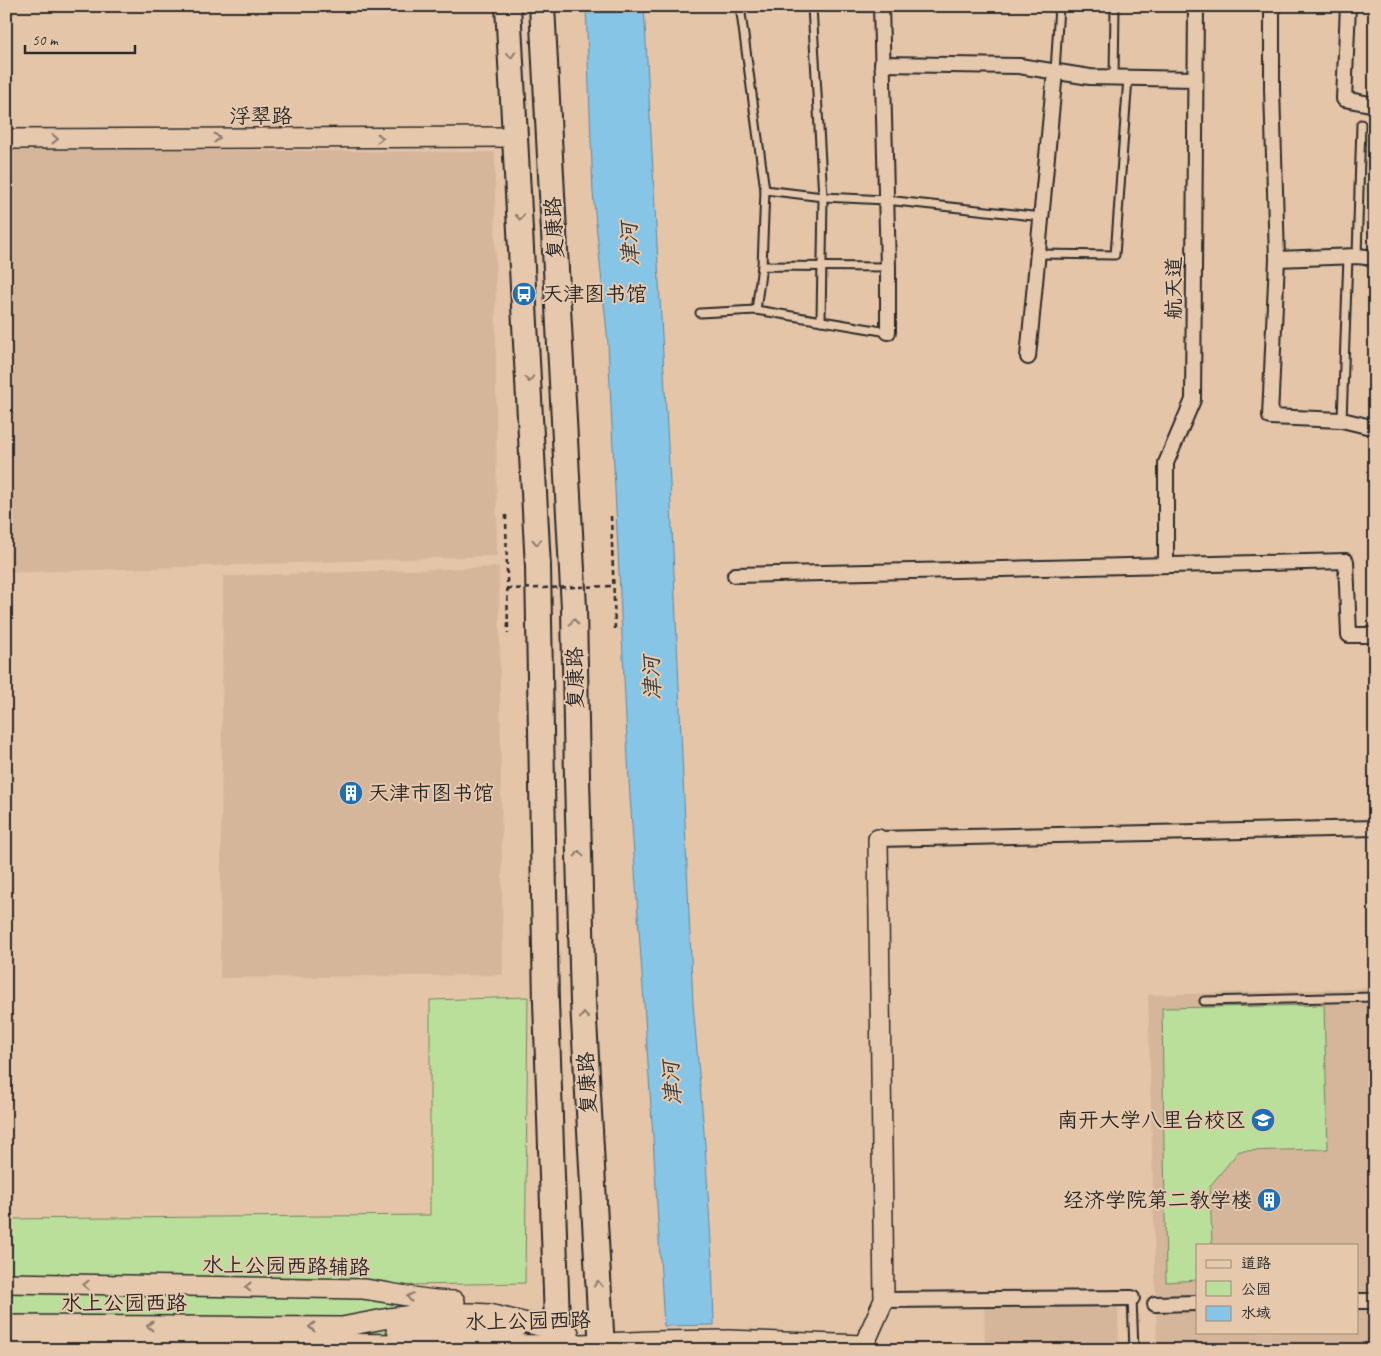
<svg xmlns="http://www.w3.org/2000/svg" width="1381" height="1356" viewBox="0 0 1381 1356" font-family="Caveat,'LXGW WenKai TC',sans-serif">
<rect width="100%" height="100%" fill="#e5c5a8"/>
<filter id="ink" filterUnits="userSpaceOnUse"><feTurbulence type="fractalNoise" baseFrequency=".02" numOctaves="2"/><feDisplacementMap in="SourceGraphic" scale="10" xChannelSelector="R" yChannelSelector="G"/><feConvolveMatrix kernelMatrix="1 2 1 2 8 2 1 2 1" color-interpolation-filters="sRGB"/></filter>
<g filter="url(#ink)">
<g fill="#d6b69a" fill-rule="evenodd">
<path d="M6,149L495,152L497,556L6,573Z"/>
<path d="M499,567L503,975L220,978L223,576Z"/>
<path d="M1375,988V1350H1157L1148,995ZM1197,1245H1357V1332H1197Z"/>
<path d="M1118,1306L1119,1350H985L984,1308Z"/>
</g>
<g fill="#badf9a" stroke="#728562">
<path d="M528,997L525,1283L411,1285V1350H6V1219L430,1215V1000Z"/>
<path d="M1324,1005L1328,1149L1239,1151L1210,1186L1212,1245H1197V1280L1166,1282L1162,1008Z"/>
</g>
<path fill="#87c5e7" stroke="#62879c" d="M586,6H644L670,483L693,1004L705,1144L712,1259L714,1325L664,1326L653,1137L629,781L608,343L593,193Z"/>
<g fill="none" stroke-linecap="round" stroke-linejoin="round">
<g stroke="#2b2b2b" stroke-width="11">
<g id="lane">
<path d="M740,6L765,190"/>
<path d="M812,6L881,7"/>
<path d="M1055,72L1059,6"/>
<path d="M1114,78L1115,6"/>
<path d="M1038,254L1115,255L1128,78"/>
<path d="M1357,256L1361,124"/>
<path d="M762,266L765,190L823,197L812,7L808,6"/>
<path d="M756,310L762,266L888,267"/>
<path d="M700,313L756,310L888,332"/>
<path d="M821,321L823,197L886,200L1042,217"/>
<path d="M1342,420L1348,257"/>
<path d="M1204,1001L1375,997"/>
<path d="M1132,1298L1134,1350"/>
</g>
</g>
<g stroke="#2b2b2b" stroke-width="18">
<g id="street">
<path d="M881,6L888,267V332"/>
<path d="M1272,6V89L1277,259L1270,417L1342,420L1375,428"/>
<path d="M1348,6L1344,99L1375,105"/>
<path d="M882,64L1019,66L1090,77L1195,79"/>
<path d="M1277,259L1357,256L1375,258"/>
<path d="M1028,357L1055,72"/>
<path d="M1166,565V463L1193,400L1196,6"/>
<path d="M735,575L1346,561L1349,635H1375"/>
<path d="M878,839L1375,828"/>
<path d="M884,1300L1132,1298"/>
<path d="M1357,1301H1375"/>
<path d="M1155,1304L1197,1303"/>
</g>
</g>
<g stroke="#2b2b2b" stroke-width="22">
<g id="secondary">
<path d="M6,139L515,137"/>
<path d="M6,1283L363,1289C394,1293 424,1301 455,1301"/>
<path d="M6,1325L342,1327L389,1318L430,1313H471L489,1314L569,1333"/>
<path d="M396,1328H516"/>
<path d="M6,1341L558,1345L652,1341L728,1340L864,1345"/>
<path d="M864,1350V1345L884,1300L878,839"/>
</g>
</g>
<g stroke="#2b2b2b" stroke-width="28">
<g id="highway">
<path d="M508,6L538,567L546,1002L558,1350"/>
<path d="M542,6L574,608L577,778L583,1002L602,1350"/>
</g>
</g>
<g stroke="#2b2b2b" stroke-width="2.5" stroke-dasharray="5 4" stroke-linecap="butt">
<path d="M506,515L508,634"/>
<path d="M611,516L615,629"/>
</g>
<use href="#lane" stroke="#e6c9ad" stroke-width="7"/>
<use href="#street" stroke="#e6c9ad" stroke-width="14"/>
<use href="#secondary" stroke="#e6c9ad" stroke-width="19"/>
<use href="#highway" stroke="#e6c9ad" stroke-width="24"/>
<path stroke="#2b2b2b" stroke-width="2.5" stroke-dasharray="5 4" stroke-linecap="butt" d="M507,589L613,586"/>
</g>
<defs><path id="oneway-chevron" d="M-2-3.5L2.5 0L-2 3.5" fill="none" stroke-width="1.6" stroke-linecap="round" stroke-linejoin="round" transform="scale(1.25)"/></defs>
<g stroke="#887a6c">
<use href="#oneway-chevron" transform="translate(511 55) rotate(87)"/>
<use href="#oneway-chevron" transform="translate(217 138)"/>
<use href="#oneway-chevron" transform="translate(380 138)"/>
<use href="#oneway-chevron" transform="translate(55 139)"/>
<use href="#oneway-chevron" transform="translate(520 217) rotate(87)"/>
<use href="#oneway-chevron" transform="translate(529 379) rotate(87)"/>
<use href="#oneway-chevron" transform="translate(537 542) rotate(87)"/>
<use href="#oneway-chevron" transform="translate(574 622) rotate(-91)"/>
<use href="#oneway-chevron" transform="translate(579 854) rotate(-92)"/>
<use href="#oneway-chevron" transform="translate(584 1016) rotate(-93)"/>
<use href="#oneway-chevron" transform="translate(598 1284) rotate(-93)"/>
<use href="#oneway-chevron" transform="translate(86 1285) rotate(-179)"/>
<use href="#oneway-chevron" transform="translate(248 1287) rotate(-179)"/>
<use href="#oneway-chevron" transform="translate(410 1297) rotate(-169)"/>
<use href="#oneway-chevron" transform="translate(150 1326) rotate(-180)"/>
<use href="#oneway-chevron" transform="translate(312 1327) rotate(-180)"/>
</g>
</g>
<defs>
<g id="bus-disc" transform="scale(1.25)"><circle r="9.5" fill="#1f6fb2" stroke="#e6c9ad"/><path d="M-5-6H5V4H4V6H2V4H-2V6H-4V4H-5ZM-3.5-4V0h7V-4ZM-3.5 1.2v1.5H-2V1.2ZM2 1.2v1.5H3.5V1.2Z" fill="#fff"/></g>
<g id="building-disc" transform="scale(1.25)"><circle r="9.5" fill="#1f6fb2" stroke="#e6c9ad"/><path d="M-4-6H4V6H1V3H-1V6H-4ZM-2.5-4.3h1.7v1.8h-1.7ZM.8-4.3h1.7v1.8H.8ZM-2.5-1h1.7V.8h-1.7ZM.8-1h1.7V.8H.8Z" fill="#fff"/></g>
<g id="university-disc" transform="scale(1.25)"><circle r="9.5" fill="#1f6fb2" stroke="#e6c9ad"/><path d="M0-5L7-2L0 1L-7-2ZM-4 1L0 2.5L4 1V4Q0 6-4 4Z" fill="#fff"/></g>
</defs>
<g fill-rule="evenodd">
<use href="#bus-disc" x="524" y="294"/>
<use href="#building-disc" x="351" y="793"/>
<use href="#university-disc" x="1263" y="1120"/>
<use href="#building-disc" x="1269" y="1200"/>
</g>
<g text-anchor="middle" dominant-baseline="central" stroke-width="4" stroke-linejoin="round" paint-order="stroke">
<g font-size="21" fill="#2b2b2b" stroke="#e6c9ad">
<text x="261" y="116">浮翠路</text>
<text transform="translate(554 228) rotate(-93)">复康路</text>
<text transform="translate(1174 288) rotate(-90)">航天道</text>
<text transform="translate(575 678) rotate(-91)">复康路</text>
<text transform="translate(587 1083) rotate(-93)">复康路</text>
<text transform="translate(286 1266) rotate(1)">水上公园西路辅路</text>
<text x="124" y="1303">水上公园西路</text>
<text transform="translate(528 1321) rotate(-1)">水上公园西路</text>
</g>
<g font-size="21" fill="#2b2b2b" stroke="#e6c9ad" text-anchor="start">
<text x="542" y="294">天津图书馆</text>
<text x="368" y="793">天津市图书馆</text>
<text x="1246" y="1120" text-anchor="end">南开大学八里台校区</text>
<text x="1252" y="1200" text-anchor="end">经济学院第二教学楼</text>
</g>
<g font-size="22" font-style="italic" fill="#394247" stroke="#e6c9ad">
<text transform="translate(630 244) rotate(-93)">津河</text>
<text transform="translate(652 678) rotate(-92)">津河</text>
<text transform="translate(672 1083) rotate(-94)">津河</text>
</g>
</g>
<rect width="1381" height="1356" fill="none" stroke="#e6c9ad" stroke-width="25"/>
<rect x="12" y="12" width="1356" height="1331" fill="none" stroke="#2b2b2b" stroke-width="2" filter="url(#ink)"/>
<rect x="1196" y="1244" width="162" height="90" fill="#e6c9ad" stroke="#9b8a79"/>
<rect x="1206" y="1260" width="25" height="8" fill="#e6c9ad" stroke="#9b8a79"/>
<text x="1241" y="1268" font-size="15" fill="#2b2b2b">道路</text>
<rect x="1206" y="1281" width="25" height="15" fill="#badf9a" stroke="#9b8a79"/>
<text x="1241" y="1294" font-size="15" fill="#2b2b2b">公园</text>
<rect x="1206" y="1306" width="25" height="15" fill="#87c5e7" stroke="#9b8a79"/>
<text x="1241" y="1318" font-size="15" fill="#2b2b2b">水域</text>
<path d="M25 45v8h110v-8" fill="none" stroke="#2b2b2b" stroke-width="2.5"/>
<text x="32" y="45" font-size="15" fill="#2b2b2b" stroke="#e6c9ad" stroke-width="4" paint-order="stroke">50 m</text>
</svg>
